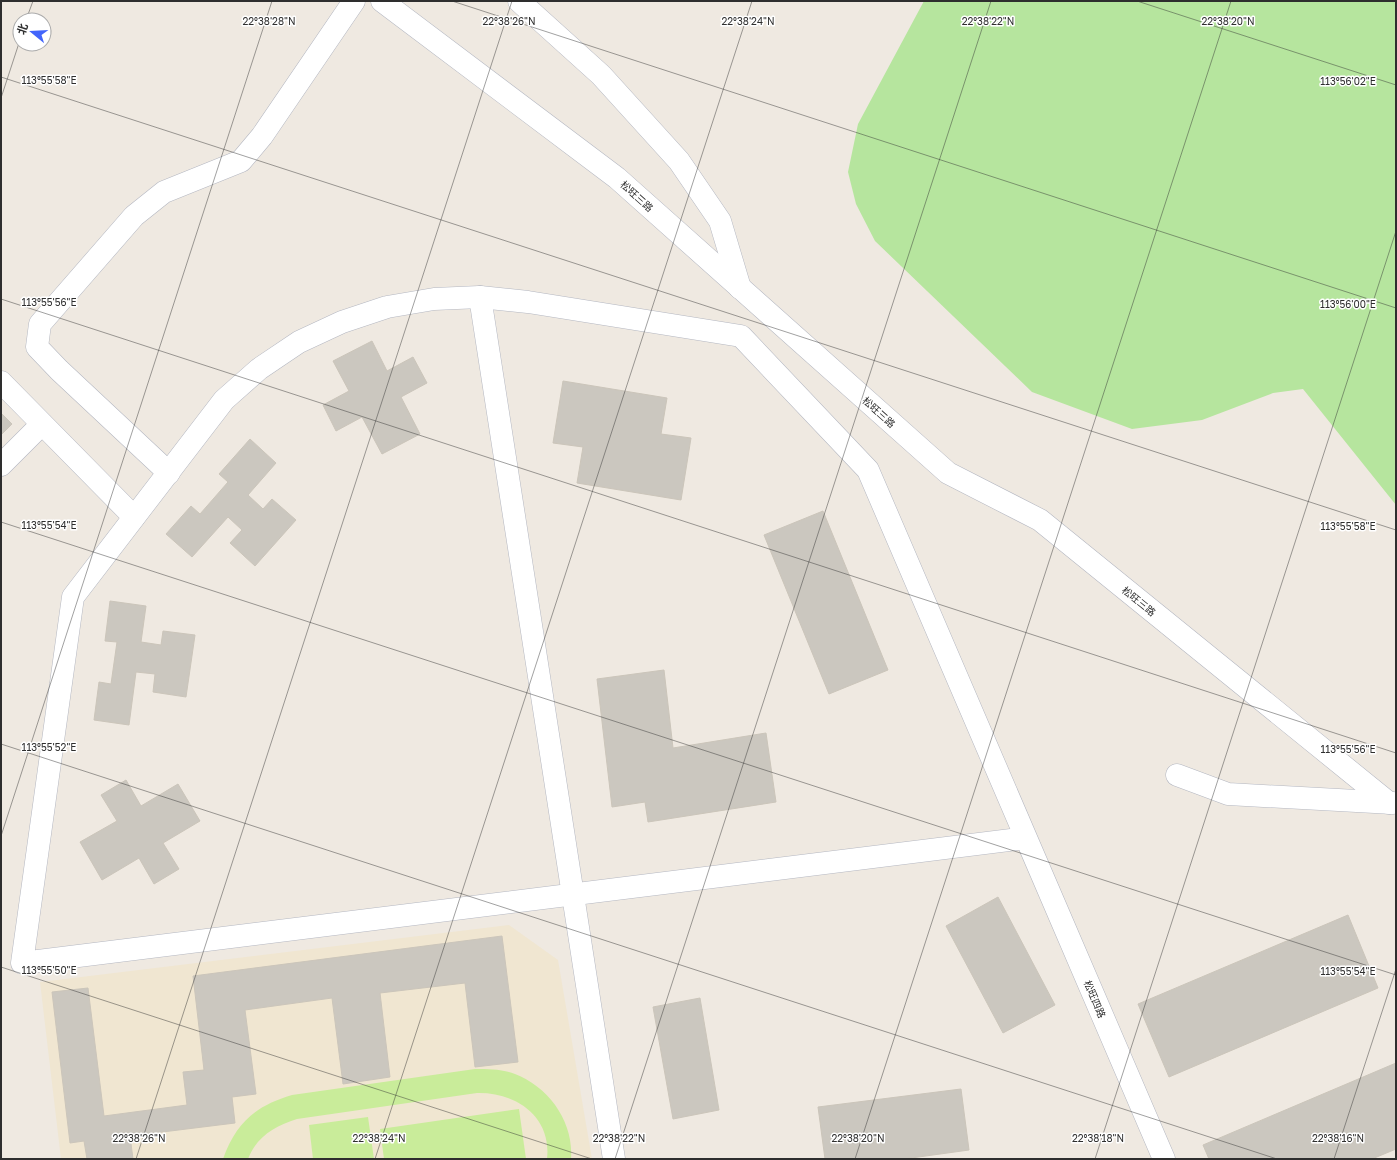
<svg xmlns="http://www.w3.org/2000/svg" width="1397" height="1160" viewBox="0 0 1397 1160" font-family="'Golos Text','Noto Sans SC',sans-serif">
<rect width="100%" height="100%" fill="#efe9e1"/>
<path fill="#f0e6d1" d="M509,925L558,960L592,1159H61L40,982Z"/>
<path fill="#b6e59e" d="M924,1H1396V505L1303,389L1273,393L1202,420L1132,429L1032,392L875,241L856,204L848,172L858,124Z"/>
<g fill="#c9ec9a">
<path d="M475,1069C489,1069 502,1069 515,1074C549,1087 574,1122 571,1159H547C552,1116 515,1092 477,1093L297,1119C275,1126 257,1136 248,1159H223C236,1123 255,1106 292,1095Z"/>
<path d="M519,1109L526,1159H384L380,1129Z"/>
<path d="M368,1117L374,1159H313L309,1125Z"/>
</g>
<g fill="#cbc7bf" stroke="#cbc5ba">
<path d="M372,341L387,371L413,357L427,383L401,397L420,434L382,454L362,417L336,431L323,405L349,391L333,361Z"/>
<path d="M563,381L667,398L661,434L691,438L681,500L577,483L583,447L553,443Z"/>
<path d="M1,413L12,424L1,435Z"/>
<path d="M250,439L276,463L248,495L263,509L272,499L296,520L255,566L230,543L242,530L228,517L192,557L166,534L191,506L200,514L228,482L219,474Z"/>
<path d="M823,511L888,670L829,694L764,535Z"/>
<path d="M110,601L146,606L141,642L161,645L163,631L195,635L186,697L153,692L155,674L136,672L129,725L94,720L99,682L111,684L117,642L105,641Z"/>
<path d="M664,670L673,748L766,733L776,802L648,822L645,802L612,807L597,679Z"/>
<path d="M126,780L141,806L178,784L200,821L163,843L179,869L154,884L139,858L102,880L80,842L117,821L101,795Z"/>
<path d="M998,897L1055,1005L1003,1033L946,926Z"/>
<path d="M1348,915L1378,988L1169,1077L1138,1004Z"/>
<path d="M502,936L518,1062L475,1067L465,983L380,993L390,1077L343,1084L332,998L245,1010L256,1094L232,1097L235,1123L130,1136L133,1159H87L84,1141L70,1143L52,992L88,988L104,1116L187,1105L183,1072L204,1070L193,976Z"/>
<path d="M700,998L719,1110L673,1119L653,1007Z"/>
<path d="M1396,1063V1149L1372,1159H1209L1203,1145Z"/>
<path d="M961,1089L969,1150L904,1159H825L818,1107Z"/>
</g>
<g fill="none" stroke-linecap="round" stroke-linejoin="round">
<g stroke="#b4b7c1" stroke-width="23">
<g id="minor">
<path d="M382,1L617,178L948,473L1040,520L1389,803"/>
<path d="M519,1L601,75L679,161L720,221L740,288"/>
<path d="M480,297L614,1159"/>
<path d="M1,382L134,517"/>
<path d="M1,465L42,424"/>
<path d="M169,473L59,370L37,347L40,324L134,216L164,192L241,161L262,136L354,1"/>
<path d="M1177,775L1228,794L1393,803"/>
<path d="M1026,838L22,963L73,597L224,400L259,369L299,342L342,322L387,307L434,299L480,297L528,302L741,336L868,470L1164,1159"/>
</g>
</g>
<use href="#minor" stroke="#fff" stroke-width="22"/>
</g>
<path fill="none" stroke="#2e2e2e" stroke-width="1" stroke-opacity="0.45" d="M452,1L1396,308M1137,1L1396,85M26,20L33,1M1,77L1396,530M1,98L20,40M1,299L1396,753M1,522L1396,975M1,744L1277,1159M1,836L272,1M1,967L592,1159M136,1159L512,1M375,1159L752,1M615,1159L991,1M855,1159L1231,1M1095,1159L1396,231M1334,1159L1396,969"/>
<g text-anchor="middle" dominant-baseline="central" stroke-width="3" stroke-linejoin="round" paint-order="stroke">
<g font-size="10" fill="#2e2e2e" stroke="#fff">
<text transform="translate(637 196) rotate(42)">松旺三路</text>
<text transform="translate(879 412) rotate(42)">松旺三路</text>
<text transform="translate(1139 601) rotate(39)">松旺三路</text>
<text transform="translate(1095 999) rotate(67)">松旺四路</text>
</g>
</g>
<g font-size="10" text-anchor="middle" fill="#2e2e2e" stroke="#fff" stroke-width="3" stroke-linejoin="round" paint-order="stroke">
<text x="269" y="25">22°38'28"N</text>
<text x="509" y="25">22°38'26"N</text>
<text x="748" y="25">22°38'24"N</text>
<text x="988" y="25">22°38'22"N</text>
<text x="1228" y="25">22°38'20"N</text>
<text x="49" y="84">113°55'58"E</text>
<text x="1348" y="85">113°56'02"E</text>
<text x="49" y="306">113°55'56"E</text>
<text x="1348" y="308">113°56'00"E</text>
<text x="49" y="529">113°55'54"E</text>
<text x="1348" y="530">113°55'58"E</text>
<text x="49" y="751">113°55'52"E</text>
<text x="1348" y="753">113°55'56"E</text>
<text x="49" y="974">113°55'50"E</text>
<text x="1348" y="975">113°55'54"E</text>
<text x="139" y="1142">22°38'26"N</text>
<text x="379" y="1142">22°38'24"N</text>
<text x="619" y="1142">22°38'22"N</text>
<text x="858" y="1142">22°38'20"N</text>
<text x="1098" y="1142">22°38'18"N</text>
<text x="1338" y="1142">22°38'16"N</text>
</g>
<rect width="1397" height="1160" fill="none" stroke="#2e2e2e" stroke-width="4"/>
<g transform="translate(32 32) rotate(288)"><circle r="19" fill="#ffffff" stroke="#ababab"/>
<path d="M0-3L7 15L0 10L-7 15Z" fill="#4264fb"/>
<text y="-6" font-size="11" font-weight="bold" text-anchor="middle" fill="#2e2e2e">北</text>
</g>
</svg>
